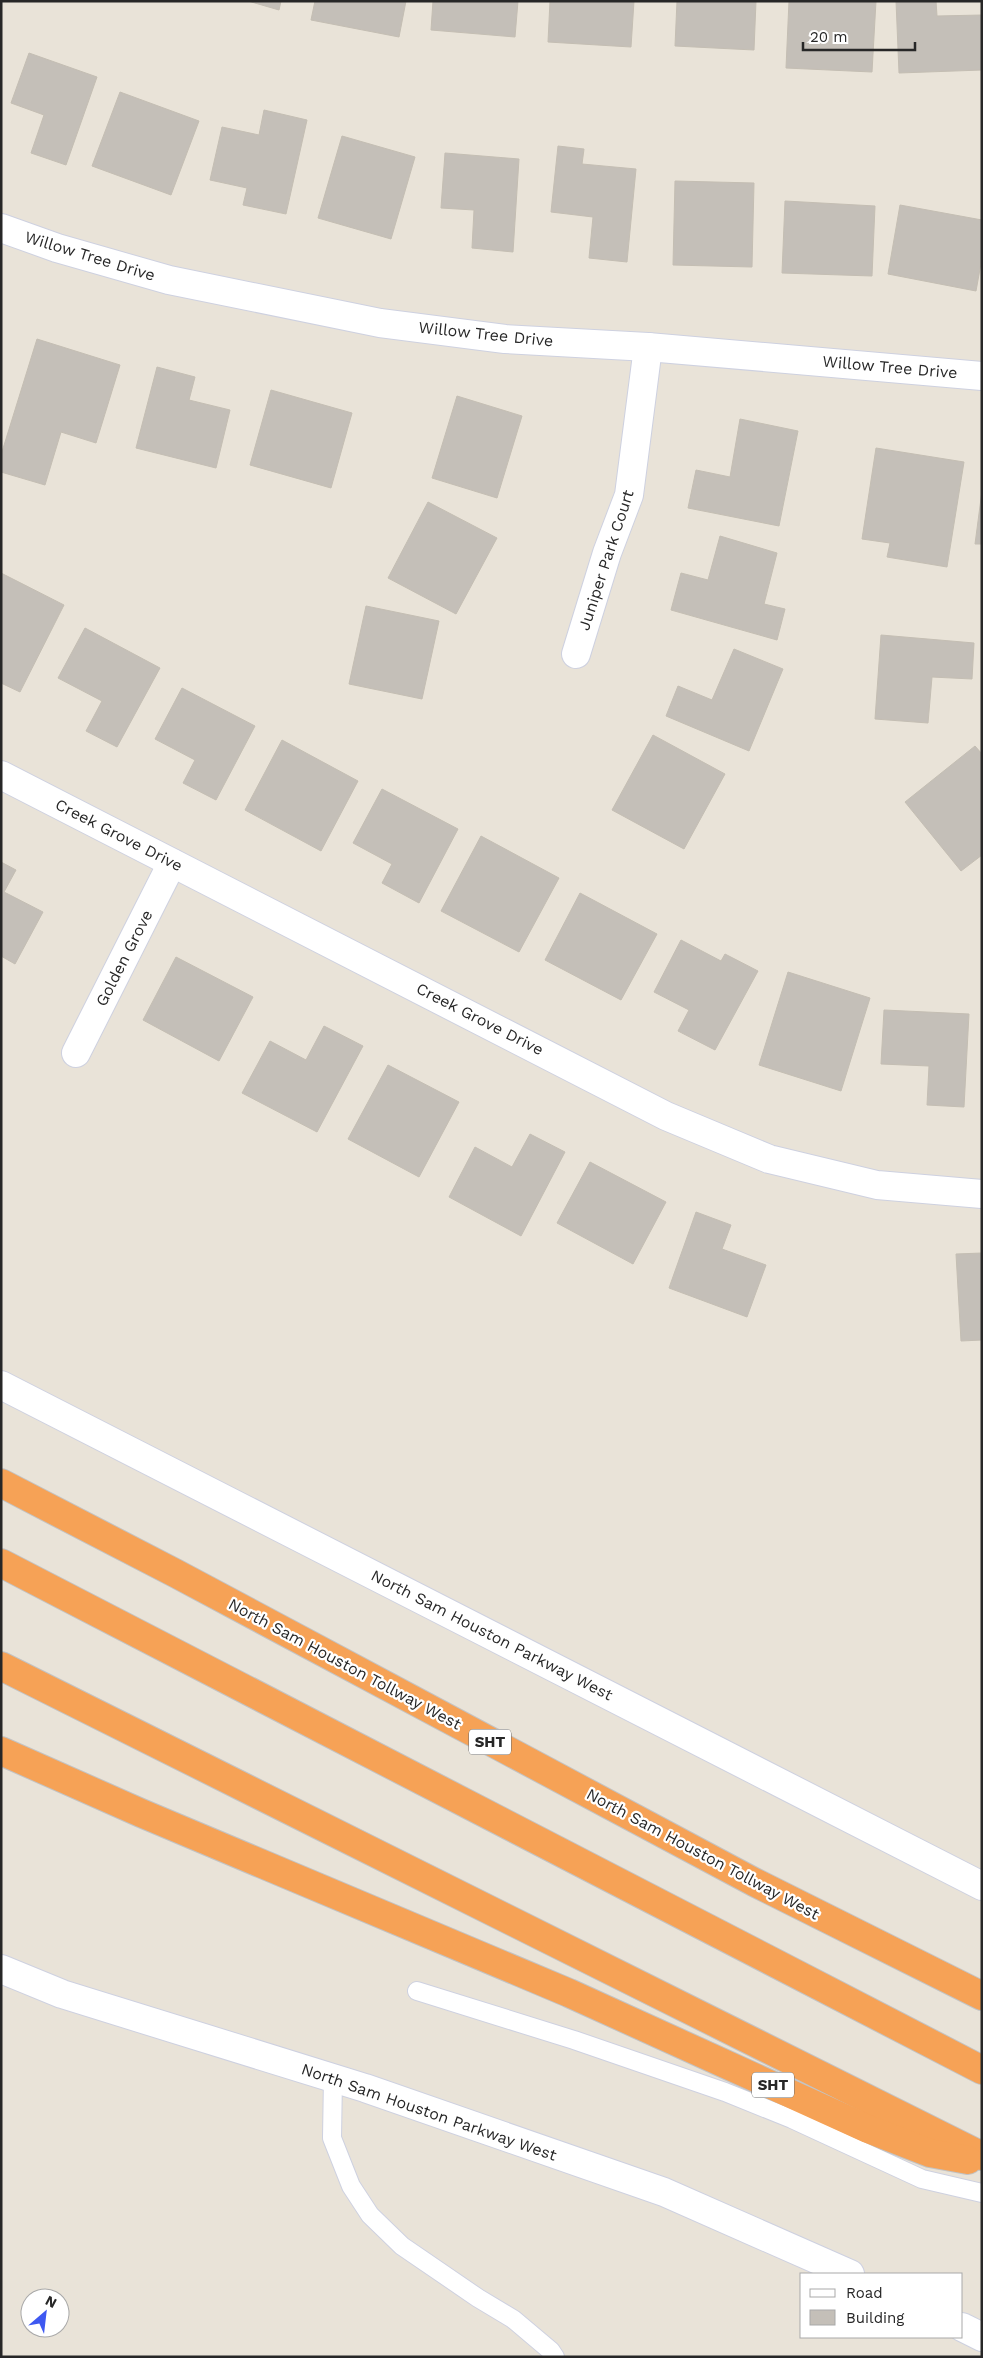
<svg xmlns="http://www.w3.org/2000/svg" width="983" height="2358" viewBox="0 0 983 2358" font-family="'Work Sans',sans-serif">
<rect width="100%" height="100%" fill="#e9e3d8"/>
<g fill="#c4bfb8" stroke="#c4beb3">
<path d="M248,1H281L279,10Z"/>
<path d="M315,1H406L399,37L311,20Z"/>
<path d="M433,1H518L515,37L431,30Z"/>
<path d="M550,1H634L631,47L548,42Z"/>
<path d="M677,1H756L754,50L675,46Z"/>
<path d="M789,1H876L872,72L786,68Z"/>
<path d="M896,1H936L937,16L982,15V70L899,73Z"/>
<path d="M29,53L97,77L66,165L31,153L44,115L11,103Z"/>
<path d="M120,92L199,121L171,195L92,166Z"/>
<path d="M264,110L307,120L286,214L243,205L247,188L210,180L222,127L259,135Z"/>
<path d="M342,136L415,157L391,239L318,218Z"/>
<path d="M558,146L584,149L582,164L636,169L627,262L589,258L593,217L551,212Z"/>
<path d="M445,153L519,159L513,252L472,248L474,210L441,208Z"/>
<path d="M675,181L754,183L752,267L673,265Z"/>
<path d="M785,201L875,206L872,276L782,273Z"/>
<path d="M900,205L982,220V258L976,291L888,274Z"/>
<path d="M37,339L120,365L96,443L61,432L45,485L1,472V455Z"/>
<path d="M157,367L195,377L189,400L230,410L216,468L136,448Z"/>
<path d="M271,390L352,413L331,488L250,465Z"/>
<path d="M457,396L522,416L497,498L432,478Z"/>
<path d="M740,419L798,431L779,526L688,508L696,470L730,477Z"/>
<path d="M876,448L964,462L947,567L887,557L890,543L862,539Z"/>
<path d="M982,491V544H975Z"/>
<path d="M428,502L497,538L456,614L388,578Z"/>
<path d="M720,536L777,553L764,604L785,609L777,640L671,610L681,573L708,580Z"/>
<path d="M1,573L64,605L20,692L1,683Z"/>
<path d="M366,606L439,621L422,699L349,684Z"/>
<path d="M85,628L160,668L117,747L86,731L102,701L58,678Z"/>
<path d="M881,635L974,643L972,679L932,677L928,723L875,719Z"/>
<path d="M734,649L783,669L749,751L666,716L678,686L712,700Z"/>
<path d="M182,688L255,726L216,800L183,783L195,760L155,739Z"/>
<path d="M653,735L725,774L684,849L612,810Z"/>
<path d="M282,740L358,781L321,851L245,810Z"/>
<path d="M975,746L982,754V855L961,871L905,802Z"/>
<path d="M382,789L458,829L419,903L382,883L392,864L353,843Z"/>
<path d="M481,836L559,878L519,952L441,911Z"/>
<path d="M1,862L16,870L4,892L43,912L15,964L1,956Z"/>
<path d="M580,893L657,934L621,1000L545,960Z"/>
<path d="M681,940L721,961L725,954L758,971L715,1050L678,1031L689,1010L654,992Z"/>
<path d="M176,957L253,997L219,1061L143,1020Z"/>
<path d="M788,972L870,998L841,1091L759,1065Z"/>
<path d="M884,1010L969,1014L964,1107L927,1105L929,1066L881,1064Z"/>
<path d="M324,1026L363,1046L317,1132L242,1093L270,1041L306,1060Z"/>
<path d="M388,1065L459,1102L419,1177L348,1139Z"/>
<path d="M530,1134L565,1152L521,1236L449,1197L475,1147L512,1167Z"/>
<path d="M590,1162L666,1202L633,1264L557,1223Z"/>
<path d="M696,1212L731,1225L722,1249L766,1265L747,1317L669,1288Z"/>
<path d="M982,1253V1340L961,1341L956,1254Z"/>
</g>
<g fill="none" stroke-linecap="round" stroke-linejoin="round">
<g stroke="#ced1e0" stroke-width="20">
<g id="lane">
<path d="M417,1991L574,2040L725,2092L792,2119L922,2179L982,2193"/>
<path d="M333,2078L332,2138L351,2186L370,2215L402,2246L478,2298L513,2319L551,2351L555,2357"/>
</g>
</g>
<g stroke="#ced1e0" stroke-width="30">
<g id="street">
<path d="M1,228L57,248L169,280L380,323L505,339L648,347L982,376"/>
<path d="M576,654L607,553L629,495L648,347"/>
<path d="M1,775L666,1116L769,1159L877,1185L982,1194"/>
<path d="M76,1053L172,863"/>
</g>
</g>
<g stroke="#ced1e0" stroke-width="30">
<g id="secondary">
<path d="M1,1385L982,1886"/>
<path d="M1,1969L62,1994L365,2088L664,2192L850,2274"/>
<path d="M962,2327L982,2337"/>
</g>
</g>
<g stroke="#c3c3c3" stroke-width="30">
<g id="highway">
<path d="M1,1483L175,1573L754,1882L982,1996"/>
<path d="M1,1563L982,2070"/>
<path d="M1,1666L982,2156"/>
<path d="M1,1751L141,1813L569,1993L868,2129L930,2153L968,2160"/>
</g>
</g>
<use href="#lane" stroke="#fff" stroke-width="18"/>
<use href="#street" stroke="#fff" stroke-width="28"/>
<use href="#secondary" stroke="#fff" stroke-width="28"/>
<use href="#highway" stroke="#f6a256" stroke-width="28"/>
</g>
<g text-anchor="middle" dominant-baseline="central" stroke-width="4.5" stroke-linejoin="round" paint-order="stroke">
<g fill="#fff" stroke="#686868" stroke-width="1">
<rect x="469" y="1729.5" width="42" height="25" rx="4"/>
<rect x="752" y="2072.5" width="42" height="25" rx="4"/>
</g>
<g font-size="15" font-weight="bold" fill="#272727">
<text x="490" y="1742">SHT</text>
<text x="773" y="2085">SHT</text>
</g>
<g font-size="16" fill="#272727" stroke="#fff">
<text transform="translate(90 256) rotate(17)">Willow Tree Drive</text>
<text transform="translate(486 334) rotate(6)">Willow Tree Drive</text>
<text transform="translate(890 367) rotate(5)">Willow Tree Drive</text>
<text transform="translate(606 560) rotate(-72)">Juniper Park Court</text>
<text transform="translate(119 835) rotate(27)">Creek Grove Drive</text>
<text transform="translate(124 958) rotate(-63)">Golden Grove</text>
<text transform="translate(480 1019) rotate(27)">Creek Grove Drive</text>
<text transform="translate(492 1635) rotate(27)">North Sam Houston Parkway West</text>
<text transform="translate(345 1664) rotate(28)">North Sam Houston Tollway West</text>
<text transform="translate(703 1854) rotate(28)">North Sam Houston Tollway West</text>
<text transform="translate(429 2112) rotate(19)">North Sam Houston Parkway West</text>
</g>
</g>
<rect width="983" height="2358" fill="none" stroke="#272727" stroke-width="5"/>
<rect x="800" y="2273" width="162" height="65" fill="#ffffff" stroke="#a9a9a9"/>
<rect x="810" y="2289" width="25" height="8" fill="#ffffff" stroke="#a9a9a9"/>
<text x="846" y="2298" font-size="15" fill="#272727">Road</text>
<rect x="810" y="2310" width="25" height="15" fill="#c4bfb8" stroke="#a9a9a9"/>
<text x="846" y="2323" font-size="15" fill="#272727">Building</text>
<g transform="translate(45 2313) rotate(28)"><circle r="24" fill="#ffffff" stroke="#a9a9a9"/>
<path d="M0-4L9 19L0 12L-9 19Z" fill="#3e58f1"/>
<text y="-8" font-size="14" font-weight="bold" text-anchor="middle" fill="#272727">N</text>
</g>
<path d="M803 42v8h112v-8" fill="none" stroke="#272727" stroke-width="2.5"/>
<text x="810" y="42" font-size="15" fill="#272727" stroke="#ffffff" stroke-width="4" paint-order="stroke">20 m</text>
</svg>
